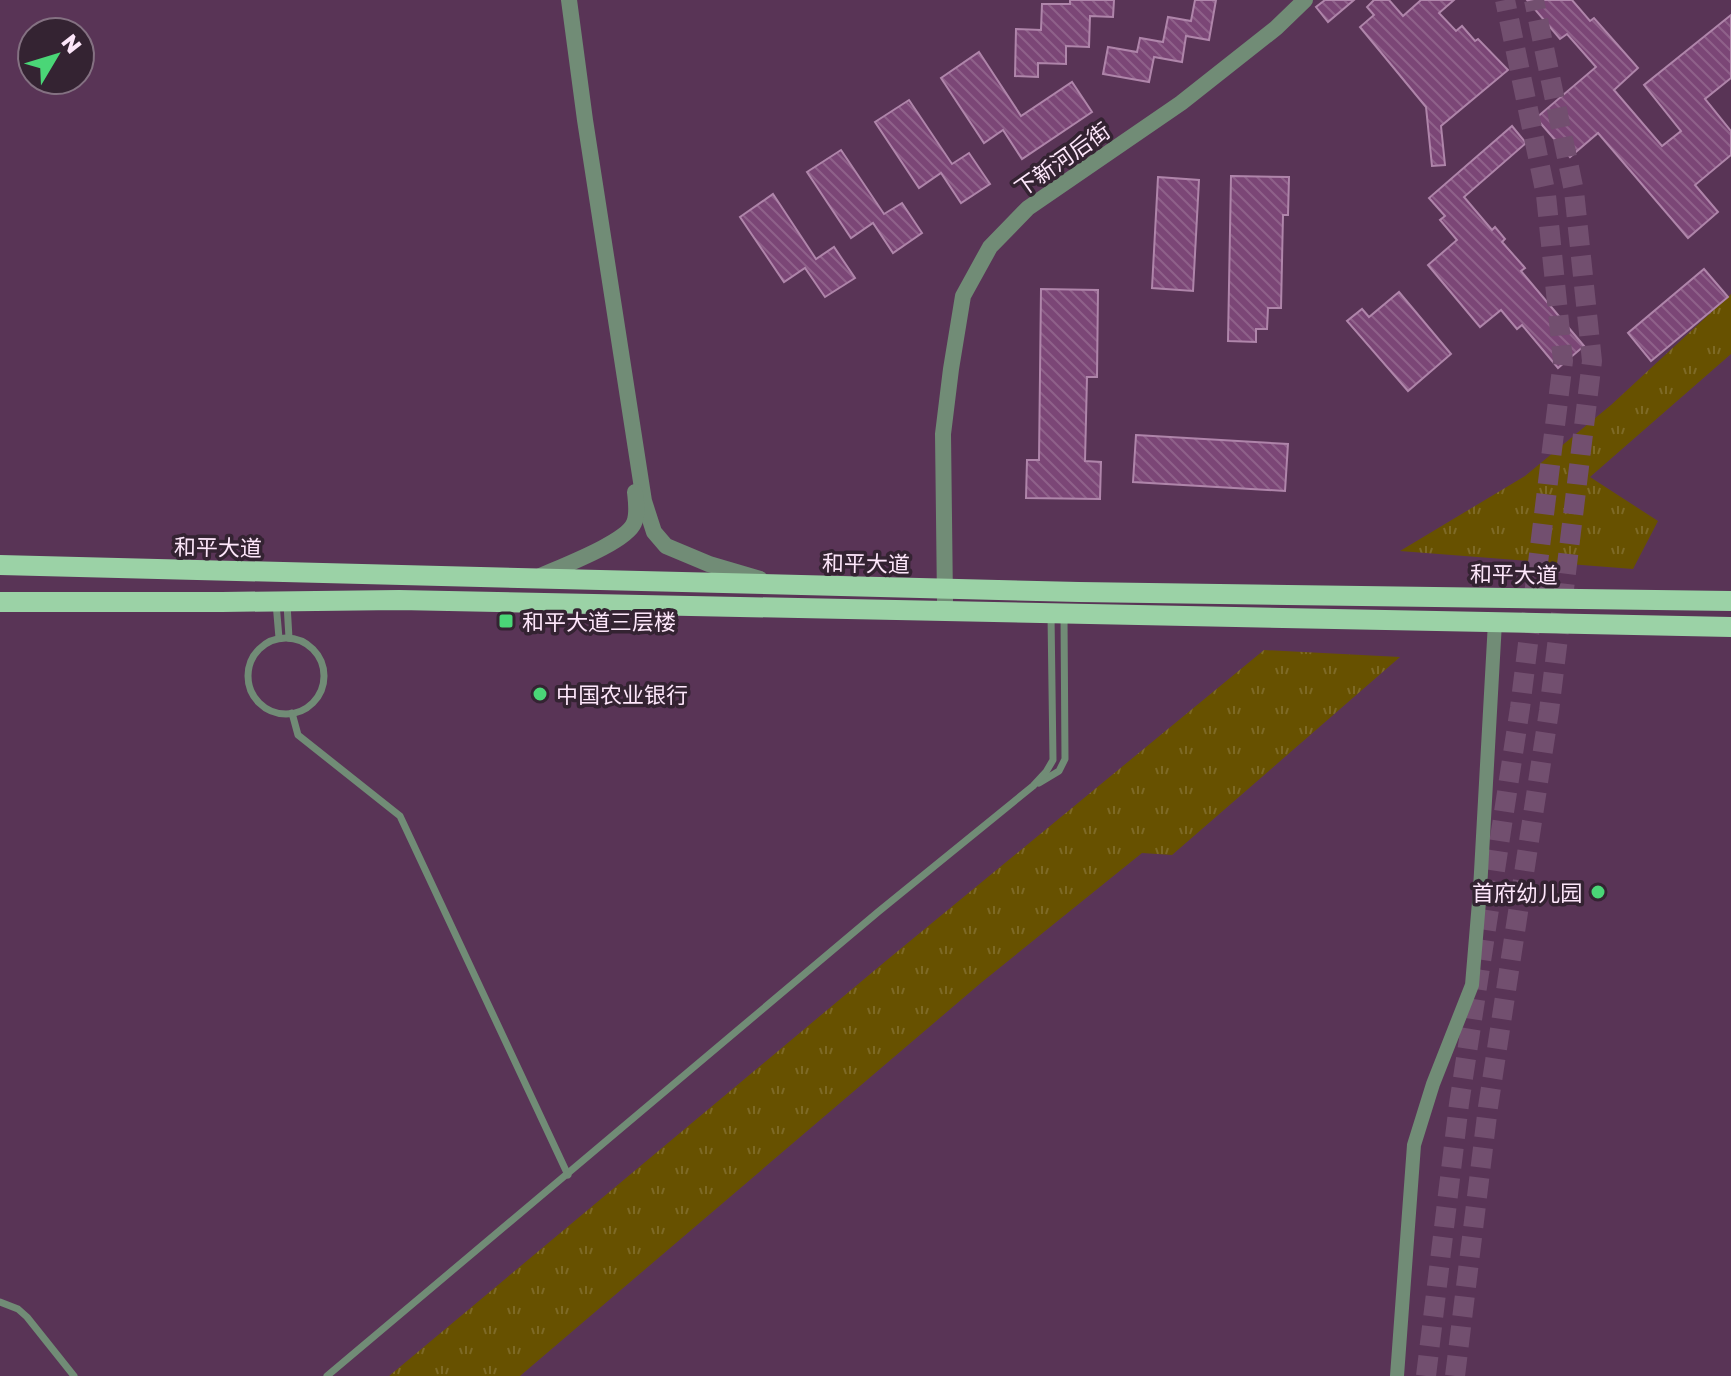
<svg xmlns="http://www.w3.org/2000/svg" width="1731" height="1376" viewBox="0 0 1731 1376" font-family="'Golos Text','Noto Sans SC',sans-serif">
<defs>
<pattern id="grass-tufts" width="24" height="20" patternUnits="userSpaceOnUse" patternTransform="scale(2)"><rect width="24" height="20" fill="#675100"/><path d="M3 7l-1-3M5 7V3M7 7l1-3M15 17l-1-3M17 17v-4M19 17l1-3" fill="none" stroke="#7e6a26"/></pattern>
<pattern id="building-back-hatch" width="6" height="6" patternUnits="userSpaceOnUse" patternTransform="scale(2)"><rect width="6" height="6" fill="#7b4676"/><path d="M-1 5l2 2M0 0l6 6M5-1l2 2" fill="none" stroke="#8f618a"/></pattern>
</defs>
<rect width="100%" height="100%" fill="#593456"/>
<g fill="url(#grass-tufts)">
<path d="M1731,294V354L1590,477L1658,521L1633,569L1400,551L1525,476L1611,405Z"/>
<path d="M1264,650L1400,657L1172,855L1142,853L982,982L520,1376H389L887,960Z"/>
</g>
<g fill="url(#building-back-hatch)" stroke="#af85aa" stroke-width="2">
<path d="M1070,0H1114L1113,17L1090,16L1089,47L1066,46V64L1038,63V77L1015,76L1016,29L1041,30L1042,4H1070Z"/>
<path d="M1195,0H1216L1209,40L1186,36L1182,62L1154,57L1149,82L1103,74L1108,47L1137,52L1140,38L1163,42L1168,17L1191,21Z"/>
<path d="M1325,0H1354L1328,22L1316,7Z"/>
<path d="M1374,0H1389L1403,16L1421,0H1454L1439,13L1456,31L1462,26L1475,41L1478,39L1508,70L1441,126L1445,165L1432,166L1426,107L1360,27L1374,15L1367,7Z"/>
<path d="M1527,0H1572L1590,21L1594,18L1638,68L1614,90L1662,146L1681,131L1644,85L1731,15V78L1705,99L1731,131V155L1695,185L1718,212L1688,238L1598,133L1570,157L1536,118L1596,67L1567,34L1560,39Z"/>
<path d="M979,52L1021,116L1072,82L1092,112L1022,159L1003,130L984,143L941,78Z"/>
<path d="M909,100L952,164L969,153L990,184L961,203L941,173L919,188L875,122Z"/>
<path d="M1512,126L1526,143L1464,197L1492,230L1495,227L1505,239L1502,242L1525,268L1521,271L1584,346L1558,368L1522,325L1517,329L1501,310L1480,327L1428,265L1457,240L1440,220L1445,216L1429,198Z"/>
<path d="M841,150L884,214L902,203L922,233L893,253L873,223L851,238L807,172Z"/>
<path d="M1231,176L1289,177L1288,215H1283L1281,308H1268L1267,329H1256V342L1228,341Z"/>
<path d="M1158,177L1199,180L1193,291L1152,288Z"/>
<path d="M773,194L816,259L834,247L855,278L825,297L805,268L784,282L740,217Z"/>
<path d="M1704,269L1728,297L1651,361L1628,333Z"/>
<path d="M1041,289L1098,290L1097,377H1087L1085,461L1101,462L1100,499L1026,498L1027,460H1039Z"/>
<path d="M1399,292L1451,354L1408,391L1347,321L1362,309L1369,317Z"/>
<path d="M1136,435L1288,444L1285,491L1133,482Z"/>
</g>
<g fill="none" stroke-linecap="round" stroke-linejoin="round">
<g stroke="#724f6f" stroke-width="20" stroke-dasharray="20 10" stroke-linecap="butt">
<path d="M1426,1376L1459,1104L1520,708L1563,361L1546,195L1505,0"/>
<path d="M1455,1376L1488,1107L1549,711L1592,361L1574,191L1534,0"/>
</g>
<g stroke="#718c76" stroke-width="7">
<path d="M276,603L279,638"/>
<path d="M287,604L289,638"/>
<circle cx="286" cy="676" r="38"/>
<path d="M292,713L298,735L400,816L568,1175"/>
<path d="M1039,783L1059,771L1065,759L1064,617"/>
<path d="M0,1302L18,1309L27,1317L74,1376"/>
<path d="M327,1376L878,912L1033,786L1046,772L1053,760L1051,615"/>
</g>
<path stroke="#718c76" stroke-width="14" d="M1397,1376L1414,1145L1433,1084L1472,985L1480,890L1495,622"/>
<g stroke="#718c76" stroke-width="16">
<path d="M569,0L585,120L644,501L654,532L666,546L709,564L760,579"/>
<path d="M536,578C557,568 626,543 634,523C638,514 636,502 635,492"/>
<path d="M945,601L943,434L951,369L963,296L990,247L1028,208L1181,103L1276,28L1305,0"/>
</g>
<g stroke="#9bd2a6" stroke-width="20">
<path d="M0,565L1079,592L1731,601"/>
<path d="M0,602H222L399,600L1731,627"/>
</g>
</g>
<g fill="#4ad677" stroke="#342332" stroke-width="3">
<rect x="498" y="613" width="16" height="16" rx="4"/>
<circle cx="540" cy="694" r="8"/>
<circle cx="1598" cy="892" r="8"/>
</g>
<g text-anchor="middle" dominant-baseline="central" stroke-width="7" stroke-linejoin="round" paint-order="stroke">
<g font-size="22" fill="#fde6fa" stroke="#342332">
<text transform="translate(1062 159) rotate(-35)">下新河后街</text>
<text transform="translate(218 547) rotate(1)">和平大道</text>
<text transform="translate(866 563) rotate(1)">和平大道</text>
<text transform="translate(1514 574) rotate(1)">和平大道</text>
</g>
<g font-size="22" fill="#fde6fa" stroke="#342332" text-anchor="start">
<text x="522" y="621">和平大道三层楼</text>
<text x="556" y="694">中国农业银行</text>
<text x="1582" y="892" text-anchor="end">首府幼儿园</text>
</g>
</g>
<g transform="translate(56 56) rotate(52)"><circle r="38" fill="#342332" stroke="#847182" stroke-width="2"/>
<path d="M0-6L14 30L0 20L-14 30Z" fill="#4ad677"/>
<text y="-12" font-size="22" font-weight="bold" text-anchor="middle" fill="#fde6fa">N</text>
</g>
</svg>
